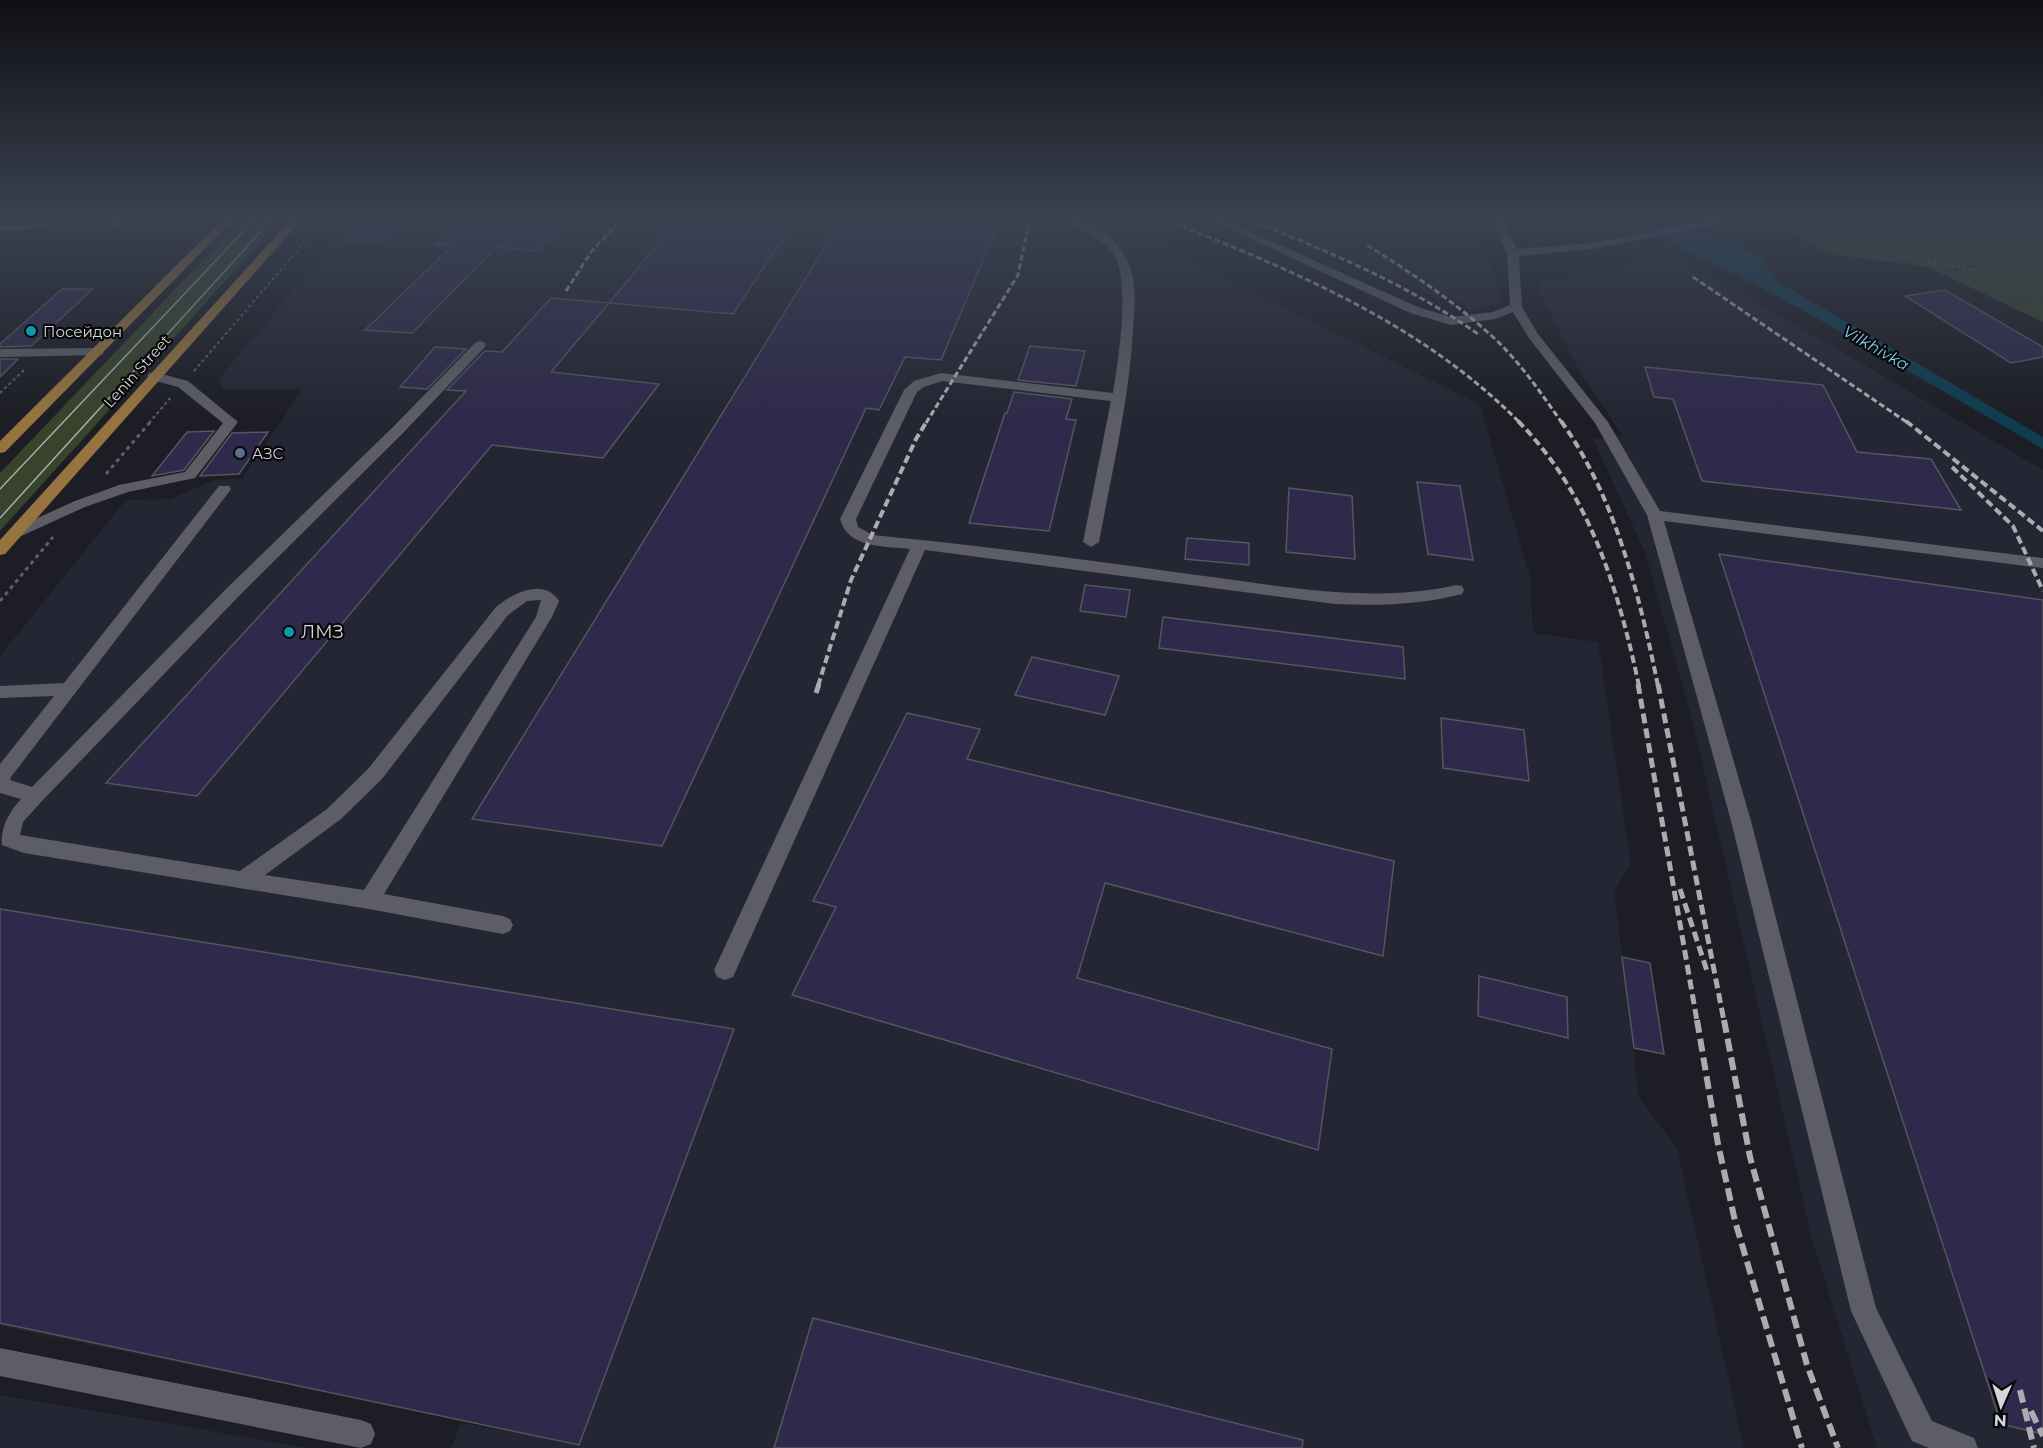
<svg xmlns="http://www.w3.org/2000/svg" width="2043" height="1448" viewBox="0 0 2043 1448" font-family="Montserrat,sans-serif">
<rect width="100%" height="100%" fill="#1d1e25"/>
<g fill="#252633">
<path d="M355,216H1105L1480,405L1530,577L1533,633L1598,642L1631,864L1614,891L1639,1097L1677,1149L1744,1448H451L461,1423L537,1436L0,1326V656L126,500L170,499L214,480L242,479L303,389L224,390L219,379Z"/>
<path d="M1254,216H1464L1494,271L1500,302L1470,310L1452,297L1441,300Z"/>
<path d="M1666,255L1694,265L2043,470V1448H1877L1812,1239L1692,719L1645,552L1593,439L1623,436L1578,368L1537,288L1542,282Z"/>
<path d="M0,1395L310,1448H0Z"/>
</g>
<g fill="#37432b">
<path d="M245,216H284L0,531V473Z"/>
<path d="M1800,216H2043V322L1928,267L1828,254L1778,223Z"/>
</g>
<path fill="#0f3d4f" d="M1635,216H1659L1664,220L1725,239L1759,257L1780,283L2043,437V449L1801,309L1741,277L1676,246L1645,228Z"/>
<g fill="#2f2a4b" stroke="#55555d" stroke-width="1.5">
<path d="M367,216H404L385,240H346Z"/>
<path d="M681,216H750L796,219L733,314L609,303Z"/>
<path d="M844,216H1002L941,360L905,357L879,410L866,408L662,846L472,819Z"/>
<path d="M461,220L560,229L538,251L496,247L412,333L365,330L453,245L435,244Z"/>
<path d="M62,289H93L31,346L0,347V344Z"/>
<path d="M1945,290L2043,347V357L2011,363L1905,296Z"/>
<path d="M551,298L609,303L551,372L659,384L603,458L492,445L197,796L106,783L466,391L447,390L485,351L502,352Z"/>
<path d="M1030,346L1085,351L1076,386L1018,380Z"/>
<path d="M435,347L466,349L427,389L400,387Z"/>
<path d="M0,359H18L0,377Z"/>
<path d="M1645,367L1823,385L1857,452L1931,459L1961,510L1702,481L1673,399L1654,397Z"/>
<path d="M1014,392L1072,399L1066,419L1076,420L1049,531L969,523L1005,413H1007Z"/>
<path d="M214,431L184,470L152,476L187,432Z"/>
<path d="M268,432L239,474L200,476L232,433Z"/>
<path d="M1417,482L1460,486L1473,560L1428,554Z"/>
<path d="M1289,488L1352,496L1355,559L1286,552Z"/>
<path d="M1187,538L1249,543V565L1185,559Z"/>
<path d="M1719,554L2043,600V1434L2001,1424Z"/>
<path d="M1085,585L1130,590L1126,617L1080,611Z"/>
<path d="M1163,617L1403,647L1405,679L1159,648Z"/>
<path d="M1032,657L1119,676L1105,715L1015,695Z"/>
<path d="M907,713L980,729L967,759L1394,861L1383,956L1105,883L1077,978L1332,1049L1318,1150L792,995L836,907L813,901Z"/>
<path d="M1441,718L1524,730L1529,781L1443,768Z"/>
<path d="M0,909L734,1029L579,1445L0,1323Z"/>
<path d="M1622,957L1650,963L1664,1054L1634,1048Z"/>
<path d="M1479,976L1567,997L1568,1038L1478,1016Z"/>
<path d="M813,1318L1303,1440L1302,1448H774Z"/>
</g>
<g fill="none" stroke-linecap="round" stroke-linejoin="round">
<g stroke="#5f6067" stroke-width="2" stroke-dasharray="3 3" stroke-linecap="butt">
<path d="M1766,216L1894,255L1980,271"/>
<path d="M194,371L327,216"/>
<path d="M0,393L24,370"/>
<path d="M149,423L171,397"/>
</g>
<g stroke="#5f6067" stroke-width="3" stroke-dasharray="4 4" stroke-linecap="butt">
<path d="M106,474L151,421"/>
<path d="M0,601L53,537"/>
</g>
<g fill="#5c5d65" fill-rule="evenodd">
<path d="M58,216H70L59,223L54,220Z"/>
<path d="M117,216H128L116,227H108V223Z"/>
<path d="M1061,216C1092,216 1123,242 1131,271C1137,289 1134,312 1133,330C1129,402 1112,471 1099,542L1091,547L1083,542L1111,401L942,381L924,387L917,392L856,519L858,527L873,535C978,545 1084,560 1189,574C1279,585 1367,605 1456,585L1462,586L1464,590L1462,594C1419,605 1378,606 1335,604L925,550L733,977L725,980L717,977L714,970L910,549C886,546 848,549 840,519L904,390L914,381L941,373L1113,393C1118,361 1133,273 1110,249C1097,234 1073,230 1061,216Z"/>
<path d="M1202,216H1215L1418,307L1451,317L1493,312L1510,305L1507,253L1490,216H1500L1517,249L1592,243L1728,216H1748L1743,219L1592,249L1519,256L1522,307L1538,334L1608,422L1660,511L2043,558V568L1664,521L1751,821L1876,1308L1932,1421L1974,1438L1978,1448H1929L1912,1441L1851,1311L1731,821L1647,515L1595,423L1529,338L1513,312L1495,319L1451,325L1410,313Z"/>
<path d="M42,224L46,225V229L0,231V225Z"/>
<path d="M480,341L484,342L486,345L484,348L402,434L239,596L43,800L23,822L20,835L240,871L327,809L368,769L496,607C513,593 544,577 559,601L552,617L384,894L503,916L510,919L513,925L510,931L503,934L369,909L24,853L2,845C0,827 10,811 21,799L0,793V764L54,696L0,698V686L64,683L219,486H229L231,489L229,492L11,777L10,780L32,787L227,588L392,428L476,342ZM541,600L536,617L364,890L265,875L341,819L382,779L508,615L527,601Z"/>
<path d="M98,348L104,352L102,355L0,357V349Z"/>
<path d="M154,372L188,381L238,422L195,478L128,492L85,507L19,537H9L6,534L9,531L75,501L119,485L185,472L223,423L178,387L149,379L147,376L149,373Z"/>
<path d="M0,1348L361,1420L371,1424L375,1434L371,1444L361,1448L0,1376Z"/>
</g>
<g fill="#97743f" fill-rule="evenodd">
<path d="M226,216H237L5,452L0,453V441Z"/>
<path d="M294,216H305L5,554L0,555V540Z"/>
</g>
<g stroke="#abacb1" stroke-width="1.5">
<path d="M0,489L258,216"/>
<path d="M0,518L275,216"/>
</g>
<g stroke="#abacb1" stroke-width="3" stroke-dasharray="6 3" stroke-linecap="butt">
<path d="M1156,216C1287,268 1420,321 1520,423"/>
<path d="M1239,216C1323,249 1404,282 1478,334"/>
<path d="M1367,245C1411,273 1454,301 1493,337C1520,362 1541,393 1562,423"/>
<path d="M1693,277L1908,423"/>
<path d="M566,291L591,252L625,216"/>
<path d="M926,423L1018,275L1028,227L1026,216"/>
</g>
<g stroke="#abacb1" stroke-width="4" stroke-dasharray="8 4" stroke-linecap="butt">
<path d="M1518,421C1590,494 1618,588 1639,686"/>
<path d="M1561,421C1615,496 1640,597 1658,686"/>
<path d="M1906,421L2043,531"/>
<path d="M1952,467L2013,526L2043,591"/>
<path d="M818,686L851,580L916,439L927,421"/>
</g>
<g stroke="#abacb1" stroke-width="5" stroke-dasharray="10 5" stroke-linecap="butt">
<path d="M1638,684L1697,1021"/>
<path d="M1658,684L1724,1021"/>
<path d="M816,693L819,684"/>
<path d="M1680,889L1708,974"/>
</g>
<g stroke="#abacb1" stroke-width="6" stroke-dasharray="13 6" stroke-linecap="butt">
<path d="M1697,1020L1718,1144L1735,1221L1802,1448"/>
<path d="M1724,1020L1750,1157L1807,1365L1838,1448"/>
<path d="M2020,1390L2034,1448"/>
<path d="M2031,1411L2043,1436"/>
</g>
</g>
<linearGradient id="sky" x2="0" y2="1"><stop stop-color="#101014"/><stop offset="0.52" stop-color="#3a4151"/><stop offset="1" stop-color="#3a4151" stop-opacity="0"/></linearGradient>
<rect width="2043" height="418" fill="url(#sky)"/>
<g fill="#0f9aa8" stroke="#08080b" stroke-width="2">
<circle cx="31" cy="331" r="6"/>
<circle cx="289" cy="632" r="6"/>
</g>
<circle fill="#5c6f8a" stroke="#08080b" stroke-width="2" cx="240" cy="453" r="6"/>
<g text-anchor="middle" dominant-baseline="central" stroke-width="4.5" stroke-linejoin="round" paint-order="stroke">
<g font-size="15" fill="#d5d6db" stroke="#08080b" text-anchor="start">
<text x="43" y="331">Посейдон</text>
<text x="252" y="453">АЗС</text>
</g>
<g font-size="15" fill="#d5d6db" stroke="#08080b">
<text transform="translate(137 371) rotate(-48)">Lenin Street</text>
</g>
<g font-size="16" font-style="italic" fill="#82cbee" stroke="#08080b">
<text transform="translate(1876 348) rotate(30)">Vilkhivka</text>
</g>
<g font-size="18" fill="#d5d6db" stroke="#08080b" text-anchor="start">
<text x="301" y="632">ЛМЗ</text>
</g>
</g>
<g transform="translate(2001 1406) rotate(183)" stroke="#08080b" stroke-width="4.5" paint-order="stroke">
<path d="M0-4.5L10 22L0 15L-10 22Z" fill="#d5d6db"/>
<text y="-9" font-size="16" font-weight="bold" text-anchor="middle" fill="#d5d6db">N</text>
</g>
</svg>
